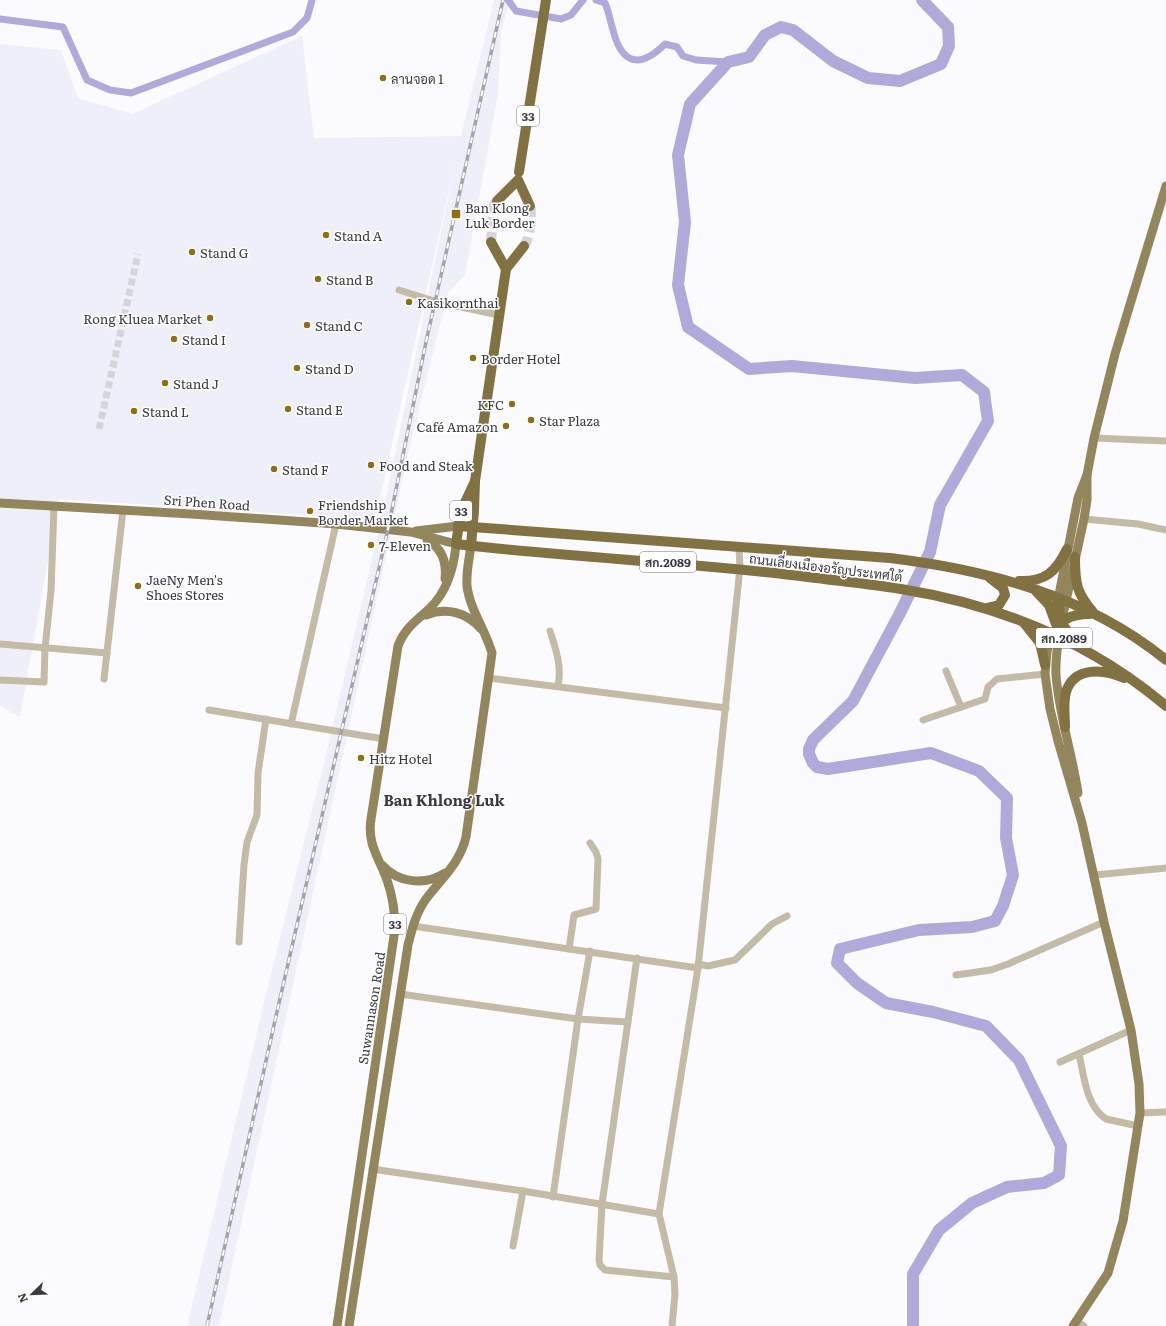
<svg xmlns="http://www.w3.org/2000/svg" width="1166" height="1326" viewBox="0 0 1166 1326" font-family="Literata,Sarabun,serif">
<rect width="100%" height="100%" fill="#fbfbff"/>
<path fill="#efeff9" d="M494,0H510L501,33L498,94L465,275L448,293L411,441L219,1326H187L271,973L324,763L383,512L457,155L375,520L59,499L20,717L0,706V44L61,50L78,98L132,114L302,36L314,138L461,136Z"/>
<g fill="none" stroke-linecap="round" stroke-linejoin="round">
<g stroke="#b0aadb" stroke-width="7">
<path d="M508,0L516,11L561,19L571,15L583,0"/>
<path d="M596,0L605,3C609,12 610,21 613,30C622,66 641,68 665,44L677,47L683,56L696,60L728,62"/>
<path d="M0,19L63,27L87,80L110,90L131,93L293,32L307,18L312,0"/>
</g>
<path stroke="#b0aadb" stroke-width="12" d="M913,1326V1274L939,1230L972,1203L1007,1187L1044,1183L1059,1175L1061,1146L1019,1060L986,1026L933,1012L886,1003L857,983L837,963L840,949L919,930L972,927L995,921L1003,906L1013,875L1006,838L1007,798L979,771L931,753L828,769L817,767L813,763L809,754V749L813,740L853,701L899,615L930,552L940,505L988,421L984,392L962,375L915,378L792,366L749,369L688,327L678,285L685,222L678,155L690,104L728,62L749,57L765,35L781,27L793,30L833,61L868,78L900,81L941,64L949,46L948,27L922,0"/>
<path stroke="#d4d4d9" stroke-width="7" stroke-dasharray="7 3.5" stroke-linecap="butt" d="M99,429L138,254"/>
<g stroke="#d4d4d9" stroke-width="10" stroke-dasharray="10 5" stroke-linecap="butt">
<path d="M491,242L494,204L497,201"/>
<path d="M524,246C529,242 533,212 530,206"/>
</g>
<g stroke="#c3bba5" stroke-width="7">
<path d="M399,290L437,302L499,315"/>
<path d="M1094,438L1166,441"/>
<path d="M1084,519L1138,524L1166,530"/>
<path d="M550,631C556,650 562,666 558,686"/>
<path d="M0,644L107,653"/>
<path d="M946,671L961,707"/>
<path d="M489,678L726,708"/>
<path d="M104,679L123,510"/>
<path d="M0,680L44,682L45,648L51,591L54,506"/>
<path d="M209,710L384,739"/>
<path d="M923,720L985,699L988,687L997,679L1045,674"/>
<path d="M291,724L336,524"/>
<path d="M1095,875L1166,868"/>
<path d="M413,926L698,968"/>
<path d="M239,942L244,865L247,842L257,815L258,773L266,719"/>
<path d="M569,949L574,915L596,909L598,859L596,852L590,843"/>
<path d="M637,958L602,1204L599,1260L600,1265L605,1270L674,1277"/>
<path d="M698,964L708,966L735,960L772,924L787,916"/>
<path d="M956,975L991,970L1008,964L1104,922"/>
<path d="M400,994L578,1019L628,1022"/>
<path d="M1079,1054C1084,1076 1086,1106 1106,1119L1138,1126"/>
<path d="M1060,1062L1131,1030"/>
<path d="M1140,1113L1166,1112"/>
<path d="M372,1169L523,1191L659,1214"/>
<path d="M553,1197L578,1019L590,951"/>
<path d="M513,1246L523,1191"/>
<path d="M1077,1321L1084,1326"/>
<path d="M672,1326L675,1294L674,1277L659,1214L698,968L740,568L739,547"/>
</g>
<g stroke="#93855c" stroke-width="9">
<path d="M0,503L191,514L336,524L411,532L456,544C454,568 447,592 429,609C416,621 404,629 398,646L371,819C367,845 379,857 387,880C393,897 395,912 395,929L337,1326"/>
<path d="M416,531L458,526"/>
<path d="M427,540C442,548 447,561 445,579"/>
<path d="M1057,605L1078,498L1087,475"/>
<path d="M426,615C446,607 467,612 481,629"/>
<path d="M1062,619L1084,519L1087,500V475L1094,438L1115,354L1166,186"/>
<path d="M1051,632L1047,652L1045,674L1050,709L1058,741L1082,823L1104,922L1131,1030L1139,1084L1140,1113L1123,1221L1108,1273L1073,1326"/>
<path d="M1059,632C1058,646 1055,660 1056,675C1059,715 1072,753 1078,793"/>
<path d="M382,865C398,883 425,886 445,873"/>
<path d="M349,1326L408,945C412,929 416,913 426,899C442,878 460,863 466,837L492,653C486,631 470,610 467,586C466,573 469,559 471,546"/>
</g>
<g stroke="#827141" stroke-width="10">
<path d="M519,172L546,0"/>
<path d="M497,201L518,180L530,206"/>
<path d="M491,242L506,269"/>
<path d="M475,481L461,511L456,544C573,558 691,562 808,577C839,581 870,584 901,589C1000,605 1089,641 1166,706"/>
<path d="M458,526L890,558C988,570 1088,596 1166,660"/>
<path d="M471,546L474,510L475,481L506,269L524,246"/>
<path d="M1075,557C1075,582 1076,593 1093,612"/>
<path d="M1019,581C1045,582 1056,572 1067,549"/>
<path d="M1036,591L1049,605L1056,624"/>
<path d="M1058,599L1061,622L1075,642"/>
<path d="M987,608L999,605L1005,595L1003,588L990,578"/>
<path d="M1024,623L1040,643L1045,665"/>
<path d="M1050,639C1062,621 1066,614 1090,614"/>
<path d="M1065,727C1065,717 1063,702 1066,692C1074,666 1104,669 1124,678"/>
</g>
<g stroke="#a3a3a8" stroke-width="3.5">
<path id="rail" d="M207,1326L276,1016L388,529L426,342L503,0"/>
</g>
<use href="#rail" stroke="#fff" stroke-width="2" stroke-dasharray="6" stroke-linecap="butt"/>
</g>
<g fill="#8c7114" stroke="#fff" stroke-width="1.5">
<circle cx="383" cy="78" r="4"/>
<rect x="451" y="209" width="10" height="10" rx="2"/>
<circle cx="326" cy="235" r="4"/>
<circle cx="192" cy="252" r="4"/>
<circle cx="318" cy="279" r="4"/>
<circle cx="409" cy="302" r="4"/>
<circle cx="210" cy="318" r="4"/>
<circle cx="307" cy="325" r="4"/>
<circle cx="174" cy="339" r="4"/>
<circle cx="473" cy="358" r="4"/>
<circle cx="297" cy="368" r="4"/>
<circle cx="165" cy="383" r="4"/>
<circle cx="512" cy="404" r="4"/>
<circle cx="288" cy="409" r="4"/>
<circle cx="134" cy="411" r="4"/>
<circle cx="531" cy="420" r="4"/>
<circle cx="506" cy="426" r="4"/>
<circle cx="371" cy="465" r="4"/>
<circle cx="274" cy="469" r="4"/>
<circle cx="310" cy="511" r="4"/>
<circle cx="371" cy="545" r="4"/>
<circle cx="138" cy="586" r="4"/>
<circle cx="361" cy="758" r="4"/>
</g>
<g text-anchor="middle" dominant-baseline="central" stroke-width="3" stroke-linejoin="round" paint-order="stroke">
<g fill="#fff" stroke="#747479" stroke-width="1">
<rect x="517" y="106" width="22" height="20" rx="3"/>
<rect x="450" y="501" width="22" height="20" rx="3"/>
<rect x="640" y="552" width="56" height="20" rx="3"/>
<rect x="1036" y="628" width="56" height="20" rx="3"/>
<rect x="384" y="914" width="22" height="20" rx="3"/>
</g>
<g font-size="12" font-weight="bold" fill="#393940">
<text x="528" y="116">33</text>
<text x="461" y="511">33</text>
<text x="668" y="562">สก.2089</text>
<text x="1064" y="638">สก.2089</text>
<text x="395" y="924">33</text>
</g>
<g font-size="13" fill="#393940" stroke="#fff" text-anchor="start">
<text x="391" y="78">ลานจอด 1</text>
<text x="465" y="207">Ban Klong<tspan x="465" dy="15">Luk Border</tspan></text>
<text x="334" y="235">Stand A</text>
<text x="200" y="252">Stand G</text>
<text x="326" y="279">Stand B</text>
<text x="417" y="302">Kasikornthai</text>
<text x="202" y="318" text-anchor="end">Rong Kluea Market</text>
<text x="315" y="325">Stand C</text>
<text x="182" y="339">Stand I</text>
<text x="481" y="358">Border Hotel</text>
<text x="305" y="368">Stand D</text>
<text x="173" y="383">Stand J</text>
<text x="504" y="404" text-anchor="end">KFC</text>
<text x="296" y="409">Stand E</text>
<text x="142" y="411">Stand L</text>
<text x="539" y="420">Star Plaza</text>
<text x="498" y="426" text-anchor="end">Café Amazon</text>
<text x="379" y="465">Food and Steak</text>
<text x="282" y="469">Stand F</text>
<text x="318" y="504">Friendship<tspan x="318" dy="15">Border Market</tspan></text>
<text x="379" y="545">7-Eleven</text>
<text x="146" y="579">JaeNy Men's<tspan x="146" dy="15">Shoes Stores</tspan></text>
<text x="369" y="758">Hitz Hotel</text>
</g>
<g font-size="13" fill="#393940" stroke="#fff">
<text transform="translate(207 502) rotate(4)">Sri Phen Road</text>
<text transform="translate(826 567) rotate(7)">ถนนเลี่ยงเมืองอรัญประเทศใต้</text>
<text transform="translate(371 1008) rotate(-81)">Suwannason Road</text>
</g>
<g font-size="15" font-weight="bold" fill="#393940" stroke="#fff">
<text x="444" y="799">Ban Khlong Luk</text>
</g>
</g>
<g transform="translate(32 1294) rotate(247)" stroke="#ffffff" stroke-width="3" paint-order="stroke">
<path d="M0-3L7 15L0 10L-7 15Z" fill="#393940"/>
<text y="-6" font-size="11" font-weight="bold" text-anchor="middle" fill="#393940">N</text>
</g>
</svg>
